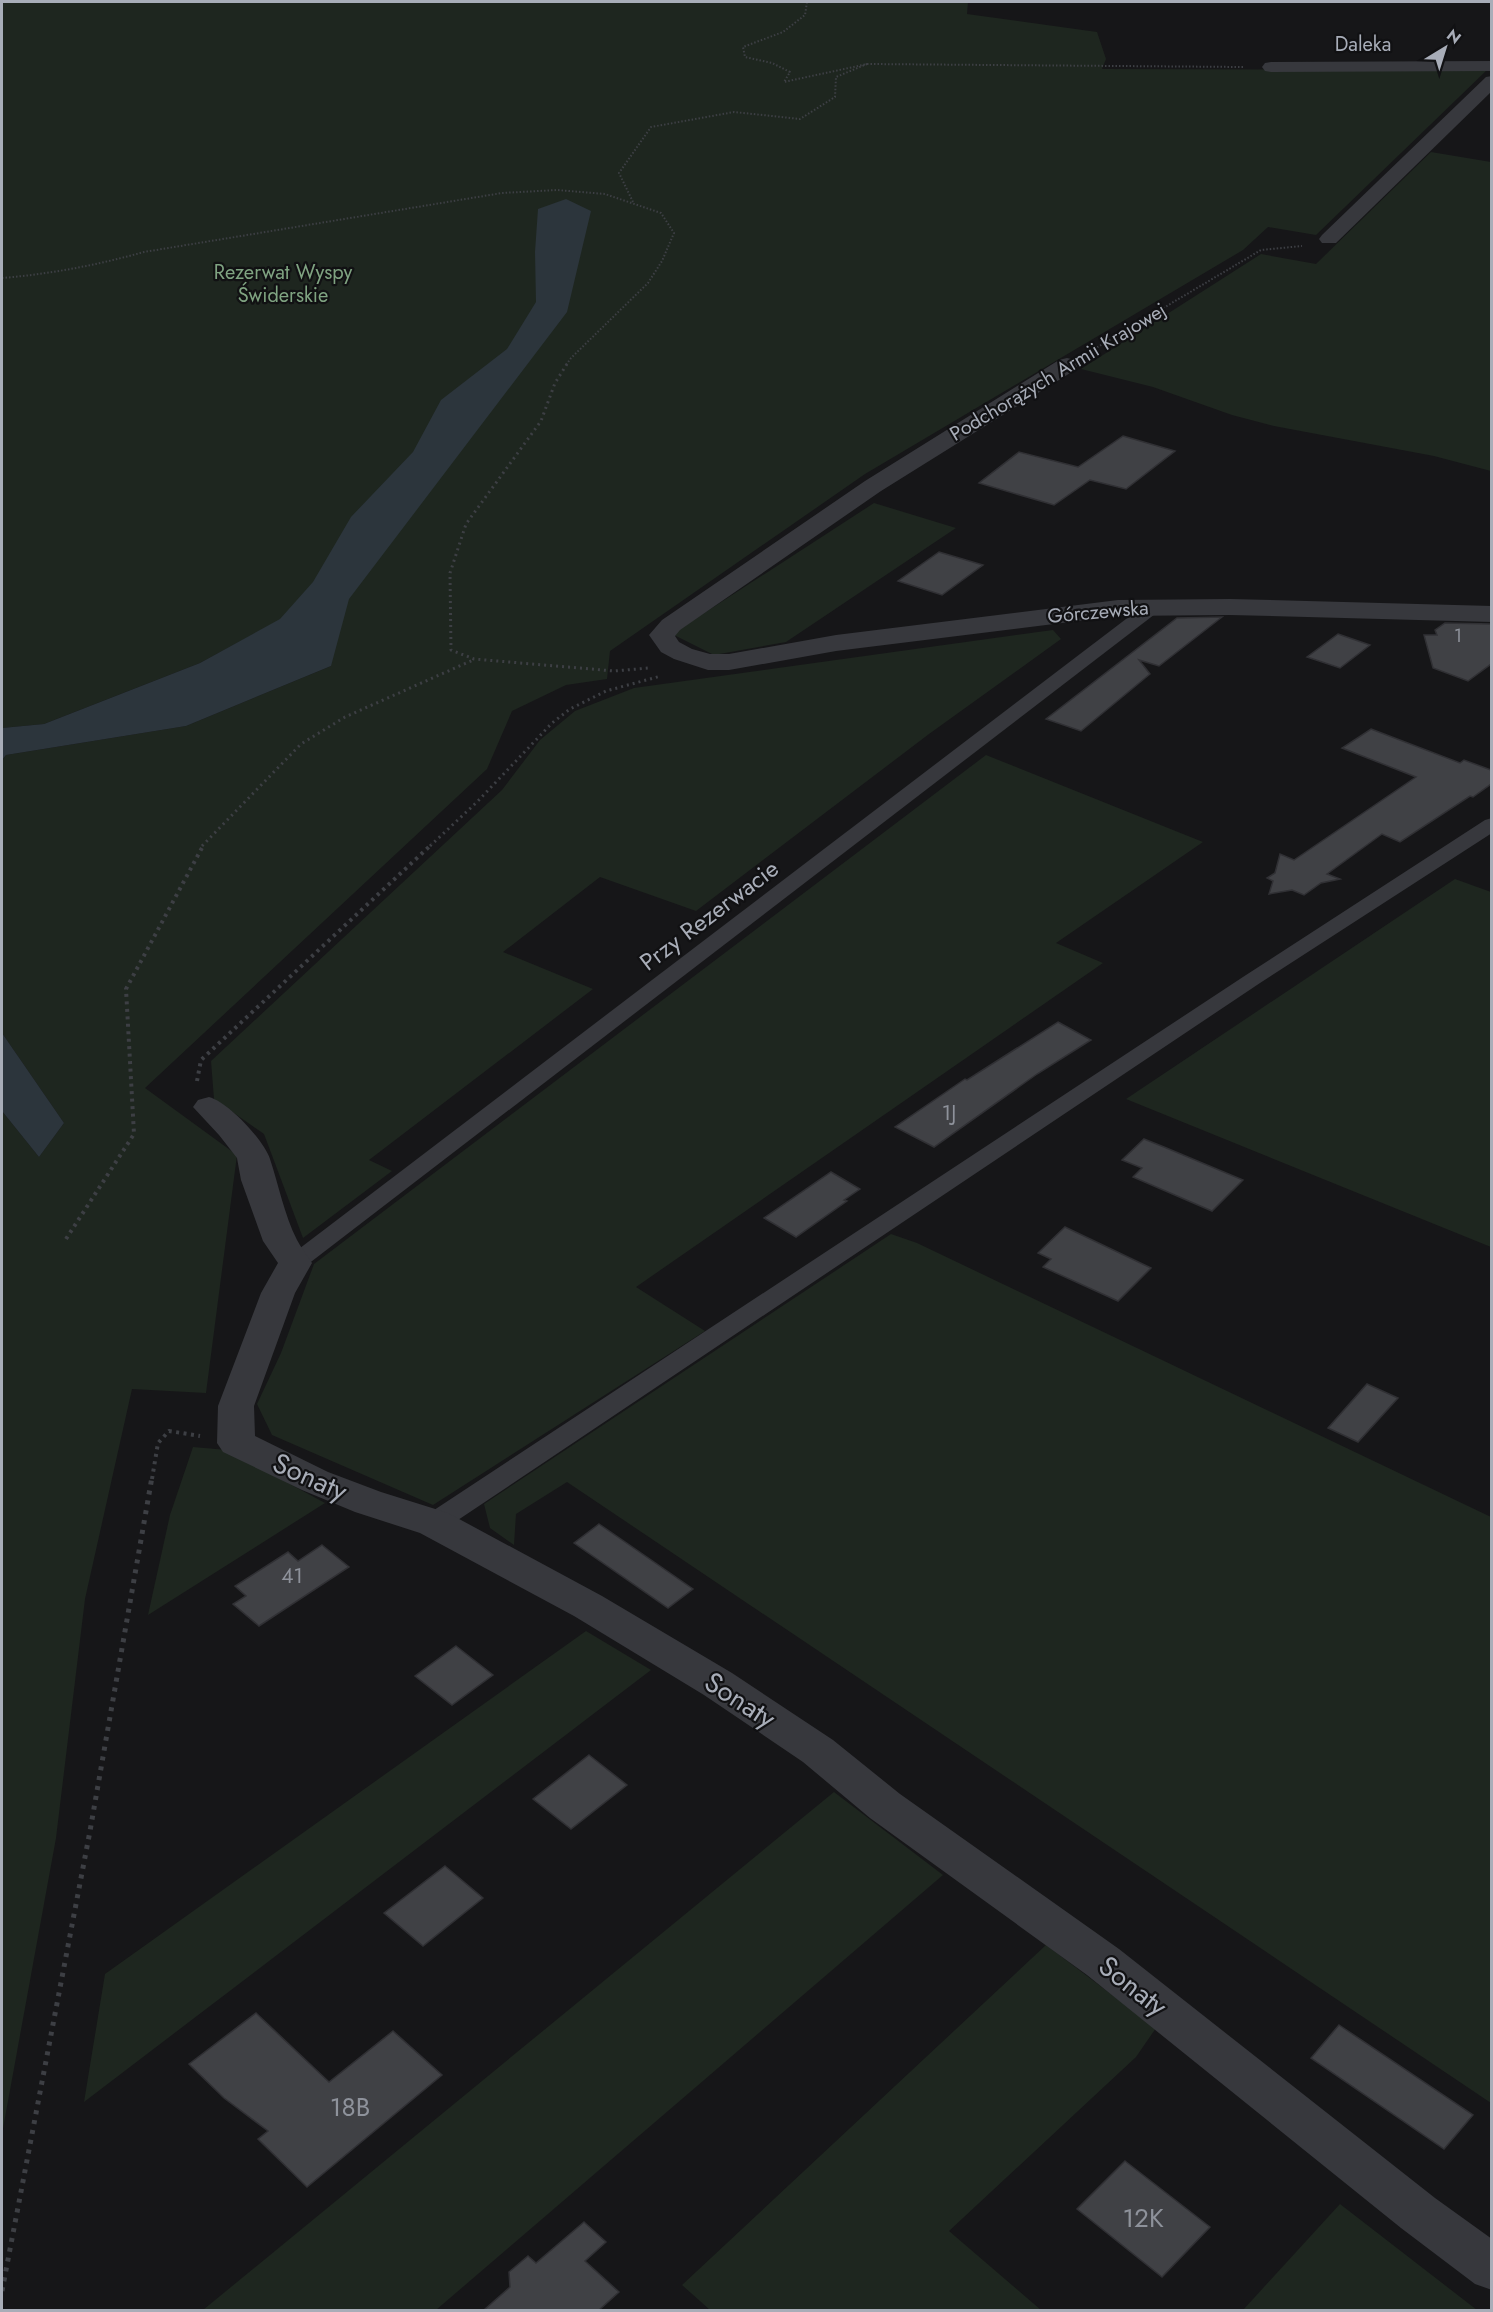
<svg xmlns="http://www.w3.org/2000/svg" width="1493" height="2312" viewBox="0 0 1493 2312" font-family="Jost,sans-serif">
<rect width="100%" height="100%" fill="#161618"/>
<g fill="#1e261f">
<path d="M2,2H968L967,14L1097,32L1106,59L1102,69L1487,70L1316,235L1268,227L1243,250L865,474L610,651L607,679L566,685L512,711L487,769L145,1088L237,1155L206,1393L132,1389L85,1599L56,1838L2,2134V1111L39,1157L64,1123L2,1033V760L6,755L186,726L331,666L274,623L200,663L44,724L2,728Z"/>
<path d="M1431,152L1491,162V471L1434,456L1274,426L1232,415L1153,387L1081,369L1261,254L1316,264Z"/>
<path d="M874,503L956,528L786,642L714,655L672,634Z"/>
<path d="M1053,630L1061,639L929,734L696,911L600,877L503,952L593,989L369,1160L392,1171L303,1238L264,1134L214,1099L211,1061L502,790L540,740L575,711L634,688Z"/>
<path d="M986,755L1203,842L1056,943L1103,963L636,1287L705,1331L433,1505L272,1435L257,1404L281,1353L314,1264Z"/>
<path d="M1455,879L1491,892V1247L1126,1099Z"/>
<path d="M891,1234L917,1243L1491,1517V2103L567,1482L516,1514L514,1545L490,1528L484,1504Z"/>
<path d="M193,1447L227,1450L325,1503L148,1615L170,1515Z"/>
<path d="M586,1631L651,1670L84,2102L105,1974Z"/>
<path d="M834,1792L943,1875L436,2310H203Z"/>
<path d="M1046,1945L1156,2028L1136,2057L949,2231L1041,2310H710L682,2285Z"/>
<path d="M1340,2204L1477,2310H1243Z"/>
</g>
<g fill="#2c353c">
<path d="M566,199L591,211L567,312L349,599L331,666L186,726L6,755L2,760V728L44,724L200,663L280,619L313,582L351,517L413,452L441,400L507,349L536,302L535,252L538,209Z"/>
<path d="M2,1033L64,1123L39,1157L2,1111Z"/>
</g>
<g fill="#404145" stroke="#303034" stroke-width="1.5">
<path d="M1123,436L1175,451L1126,489L1090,480L1054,505L979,483L1019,452L1078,467Z"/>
<path d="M939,552L983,565L942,595L898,581Z"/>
<path d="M1222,617L1159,666L1139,660L1150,674L1081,731L1046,719L1177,618Z"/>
<path d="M1445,623L1491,624V664L1468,681L1433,668L1424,635H1437L1435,630Z"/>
<path d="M1338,634L1370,645L1340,668L1307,657Z"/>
<path d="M1371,729L1460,763L1464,760L1491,770V784L1473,797L1470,796L1400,842L1382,834L1327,874L1340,879L1321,883L1304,895L1292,890L1269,894L1273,881L1267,878L1275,873L1280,854L1294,860L1416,777L1342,748Z"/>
<path d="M1058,1022L1091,1040L1037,1074L934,1147L895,1127L965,1079L967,1080Z"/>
<path d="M1144,1139L1164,1147L1243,1180L1212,1211L1133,1177L1142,1168L1122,1160Z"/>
<path d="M831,1172L860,1189L844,1200L847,1201L796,1237L764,1218Z"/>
<path d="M1065,1227L1151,1268L1118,1301L1043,1267L1051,1259L1038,1253Z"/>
<path d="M1367,1384L1398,1398L1358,1442L1328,1428Z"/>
<path d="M599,1524L693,1589L668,1608L574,1543Z"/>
<path d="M322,1545L349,1567L259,1626L233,1604L246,1596L235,1586L288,1552L298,1561Z"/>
<path d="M456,1646L493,1675L452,1705L415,1676Z"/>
<path d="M589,1755L627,1785L571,1829L533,1799Z"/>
<path d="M445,1866L483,1898L423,1946L384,1913Z"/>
<path d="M256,2013L329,2082L393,2031L442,2075L307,2187L258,2139L268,2131L224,2098L189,2064Z"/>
<path d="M1339,2025L1473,2115L1444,2149L1311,2058Z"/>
<path d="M1125,2161L1210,2227L1162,2277L1077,2209Z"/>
<path d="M584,2222L606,2242L585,2261L619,2292L599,2310H484L510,2287L509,2272L528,2256L536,2263Z"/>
</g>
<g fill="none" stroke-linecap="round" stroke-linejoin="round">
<g stroke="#3d3f44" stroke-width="2" stroke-dasharray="1.5 2" stroke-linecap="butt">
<path d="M867,64L1243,67"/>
<path d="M633,202L619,173L651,127L734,112L800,119L835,97L836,77L867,64L784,82L790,72L772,63L745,57L743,47L783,32L805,15L807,2"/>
<path d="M2,278C51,274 97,265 144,252L502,193L557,190L605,194L661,213L674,233L662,261L648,283L571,358L566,365"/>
<path d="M1091,351L1261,250L1302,246"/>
</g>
<g stroke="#3d3f44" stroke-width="3" stroke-dasharray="2 4" stroke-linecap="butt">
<path d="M567,364L555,383L541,421L466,524L450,573L451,650L474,659L614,671L649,668"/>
<path d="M202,846L301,744L345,717L473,660"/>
<path d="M430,846L477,802L552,723L570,709L606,691L661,676"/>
</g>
<g stroke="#3d3f44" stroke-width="4" stroke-dasharray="3 4.5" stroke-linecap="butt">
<path d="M197,1081L201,1060L432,844"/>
<path d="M66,1239L134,1134L126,989L204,844"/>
<path d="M152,1479L158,1443L169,1431L200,1436"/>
</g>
<path stroke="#3d3f44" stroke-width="5" stroke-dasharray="4 6" stroke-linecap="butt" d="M2,2291L90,1831L152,1477"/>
<g fill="#37383d" fill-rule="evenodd">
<path d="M1153,602L1159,603L1162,607L1159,611L303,1268L295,1271L287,1268L283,1263L287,1258L1147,603Z"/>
<path d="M1492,818V833L1260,983L443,1530L434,1532L425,1530L421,1523L425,1516L1246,975L1485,820Z"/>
</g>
<g fill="#37383d" fill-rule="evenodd">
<path d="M1492,61V71L1271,72L1265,71L1262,67L1265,63L1271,62Z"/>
<path d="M1492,76V91L1336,243H1322L1319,239L1322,235L1486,77Z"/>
<path d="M1067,358L1075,360L1078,365L1075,370L881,491L680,630L675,636L679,642L692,649L710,654H729L836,635L1118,600L1230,599L1492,606V622L1230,615L1118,616L836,651L729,670H708L674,659L661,652L649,635L662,620L865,481L1059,360Z"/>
<path d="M209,1097C228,1102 264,1140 270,1159C279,1186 284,1214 297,1240C301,1248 307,1255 312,1263L295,1293L254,1406L255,1436L328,1472L381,1492L448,1513L602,1596L732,1673L833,1740L900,1794L1119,1949L1435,2198L1492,2239V2290L1475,2284L1401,2228L1087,1975L870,1818L803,1762L704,1695L574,1616L420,1533L355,1512L302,1490L223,1452L217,1443L218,1406L261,1293L278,1263L263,1241L241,1180L237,1158L219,1135L193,1107L198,1100Z"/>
</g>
</g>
<g text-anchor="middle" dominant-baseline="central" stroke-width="4.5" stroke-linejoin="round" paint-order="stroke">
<g font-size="18" fill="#8e929b">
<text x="1458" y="636">1</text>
</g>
<g font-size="20" fill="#a8adb8" stroke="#111113">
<text x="1363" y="44">Daleka</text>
<text transform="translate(1058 372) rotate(-31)">Podchorążych Armii Krajowej</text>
<text transform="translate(1098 612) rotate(-5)">Górczewska</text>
</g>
<g font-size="20" fill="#7fa381" stroke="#111113">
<text x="283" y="272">Rezerwat Wyspy<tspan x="283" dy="23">Świderskie</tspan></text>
</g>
<g font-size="21" fill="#8e929b">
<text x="949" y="1113">1J</text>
<text x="292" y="1576">41</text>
</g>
<g font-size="24" fill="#a8adb8" stroke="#111113">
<text transform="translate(709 915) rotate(-37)">Przy Rezerwacie</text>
</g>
<g font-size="26" fill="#8e929b">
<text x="350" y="2107">18B</text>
<text x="1143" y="2218">12K</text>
</g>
<g font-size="28" fill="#a8adb8" stroke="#111113">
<text transform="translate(310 1477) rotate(24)">Sonaty</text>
<text transform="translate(740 1700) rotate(33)">Sonaty</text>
<text transform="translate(1133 1986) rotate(38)">Sonaty</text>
</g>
</g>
<rect width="1493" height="2312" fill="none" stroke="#a8adb8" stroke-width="6"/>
<g transform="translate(1445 48) rotate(38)" stroke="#111113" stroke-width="4.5" paint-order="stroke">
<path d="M0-4.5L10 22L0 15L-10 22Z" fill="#a8adb8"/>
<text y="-9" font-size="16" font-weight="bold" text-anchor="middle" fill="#a8adb8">N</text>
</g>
</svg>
